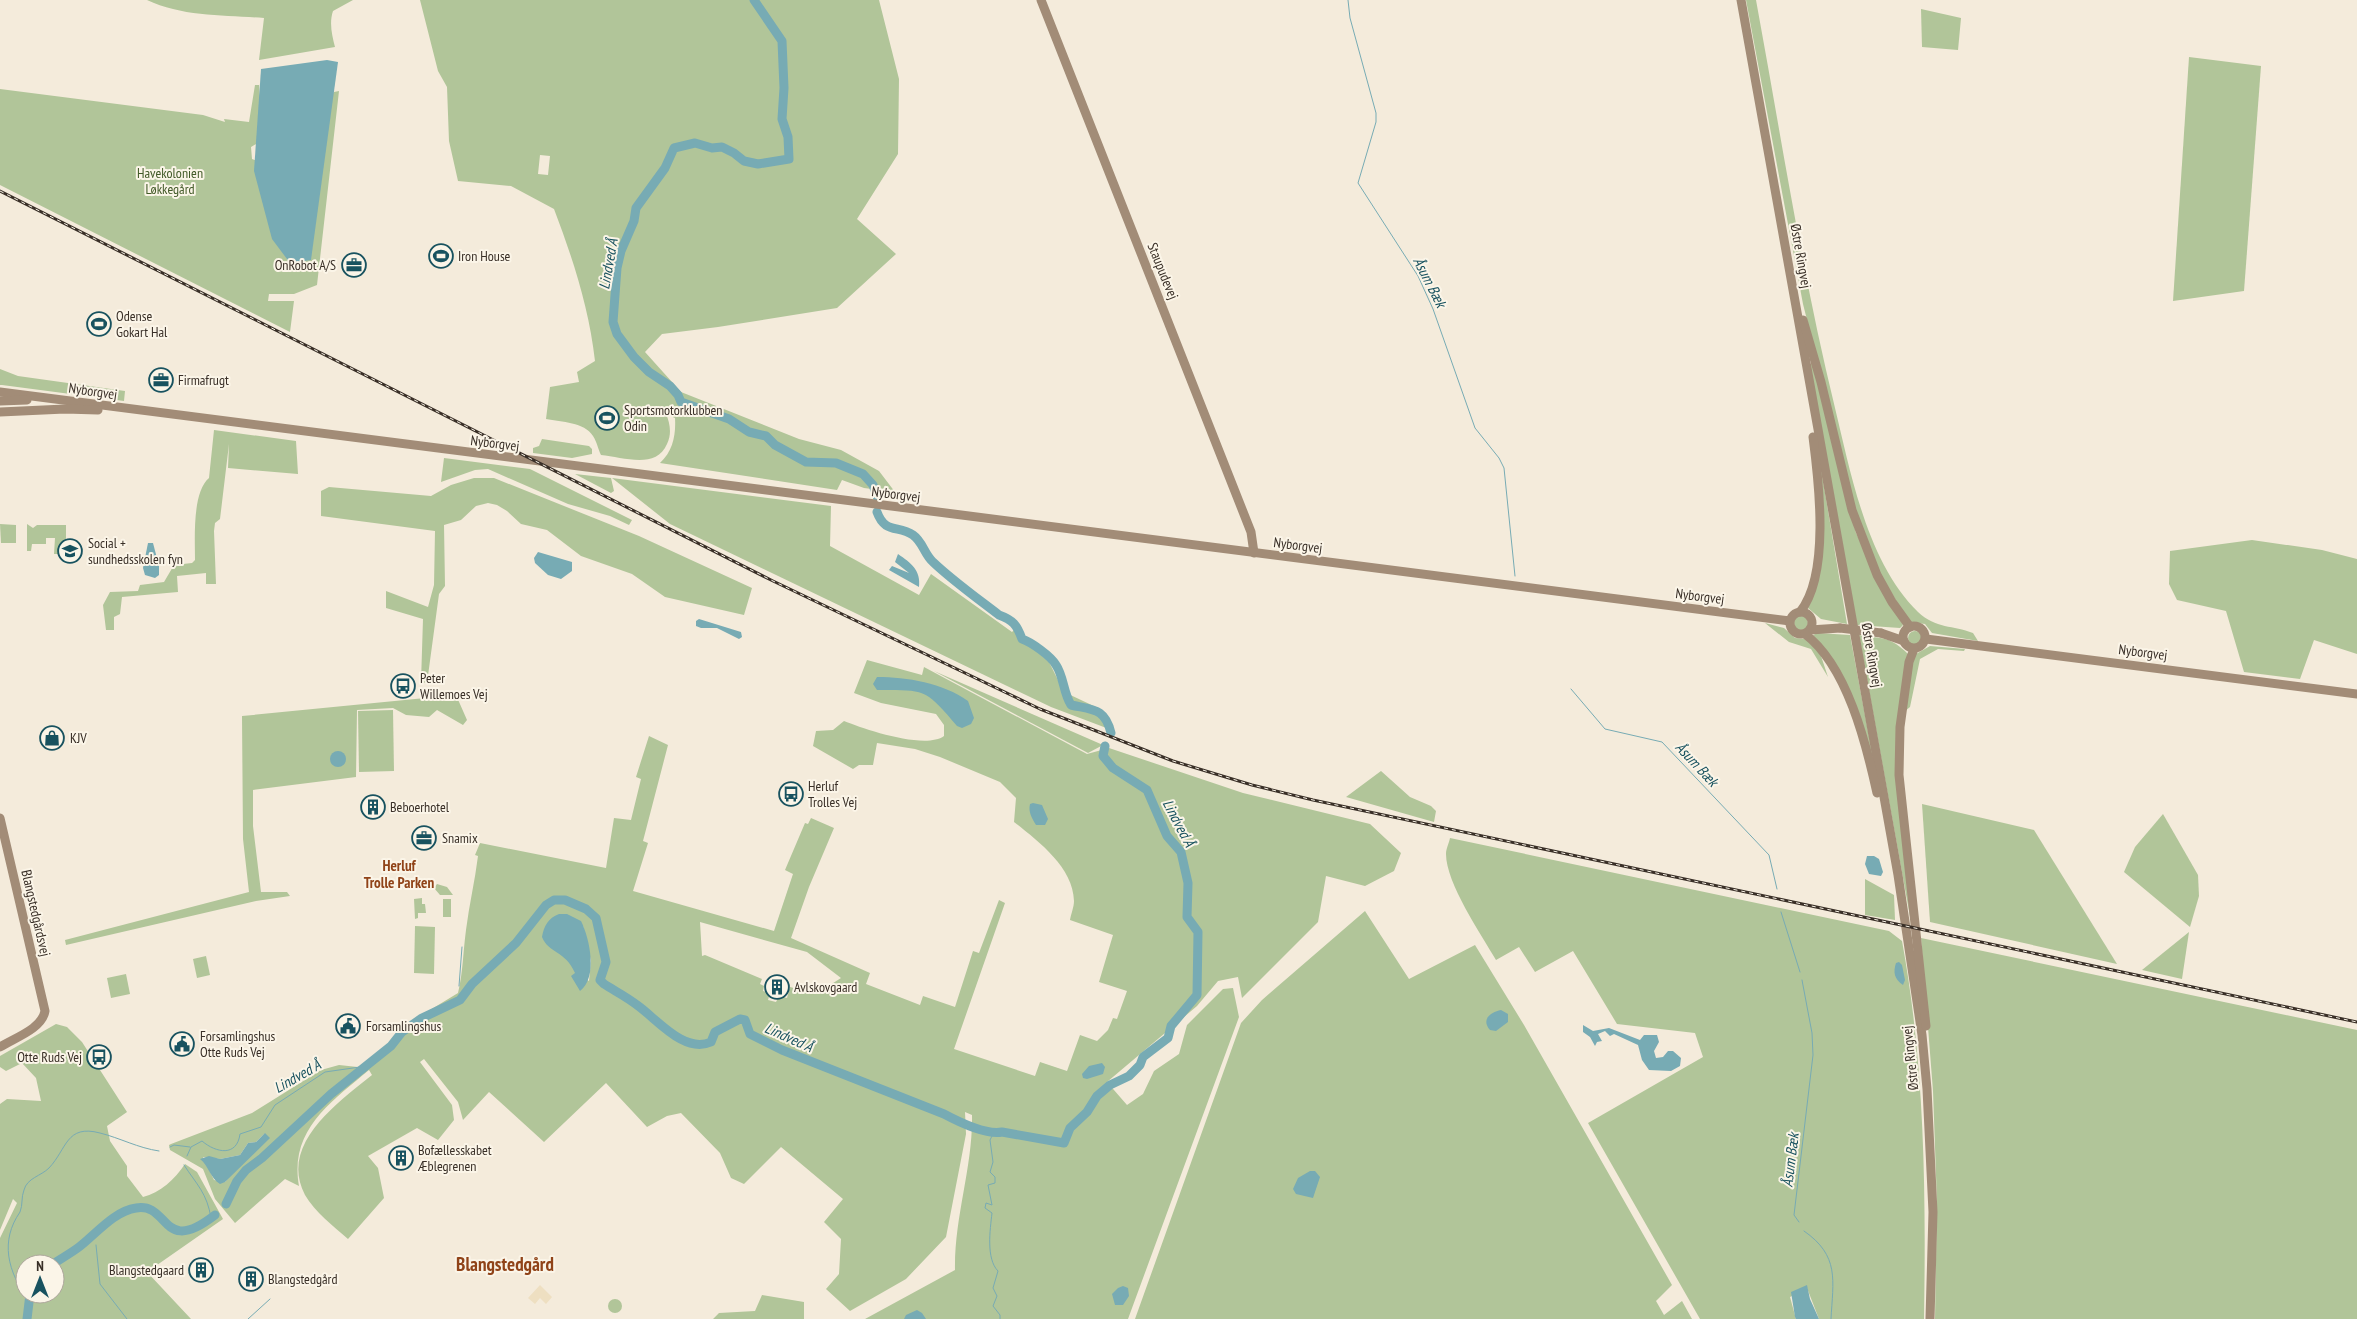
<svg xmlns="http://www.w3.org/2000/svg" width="2357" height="1319" viewBox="0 0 2357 1319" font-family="'PT Sans Narrow',sans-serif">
<rect width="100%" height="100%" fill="#f4ebdb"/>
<g fill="#b1c599" fill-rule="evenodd">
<path d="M147,0H353L333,11C329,23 332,35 335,47L259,60L264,18C225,15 183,17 147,0Z"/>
<path d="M420,0H879L899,79L898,154L857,219L896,254L837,308L718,327L662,334L645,352L681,392L799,439L841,450L879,471L895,492L864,488L842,480L837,490L660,463C673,451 676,435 675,418L666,414C670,423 672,434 667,444C656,470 623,457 601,455C598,449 597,442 593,436C584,422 562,422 546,419L550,387L579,382L577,372L595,361C589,308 573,259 554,209L511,186L458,181L449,141L447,87L438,71ZM540,155L550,156L548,175L538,174Z"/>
<path d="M1746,0H1756C1781,136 1802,273 1835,408C1851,474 1867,562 1918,612C1936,629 1953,625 1973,633L1978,641L1932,633L1925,624L1910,622L1906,618L1880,573L1856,514L1803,304Z"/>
<path d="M1921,9L1961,18L1958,50L1922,47Z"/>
<path d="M2189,57L2261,66L2244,291L2173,301Z"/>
<path d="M255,85H259L263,140L251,147L252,159L263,163L334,92L339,91L317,285L294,294H269L268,301H294L290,332L0,185V89L203,115L225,122L224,119L249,122Z"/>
<path d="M1810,364H1814L1856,533L1903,625L1900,628L1857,625Z"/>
<path d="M0,369L18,376L125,391L124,401L2,385H0Z"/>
<path d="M214,430L296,441L298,474L228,468L229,444L220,519L215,523L214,531L216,584H206V573L177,576L178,592L122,597L120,614L114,617V630H106L103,605L110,592L138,591L140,585L164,582L174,565L192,563L195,560C195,539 192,492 209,478Z"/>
<path d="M542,439L589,446L592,449V454L572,458L533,453V448L539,446Z"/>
<path d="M444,458L530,469L632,520L629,525L610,516L568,504L488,469L475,470L441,482Z"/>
<path d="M1821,469L1847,624L1821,619L1808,608L1812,597Z"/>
<path d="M575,474L611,478L614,491L611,493Z"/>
<path d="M474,478H494L639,536L752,588L744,615L665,597L632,574L581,556L547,530L521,524L507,511L497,505L488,503L476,506L461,520L444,525L445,586L439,594L427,683L421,682L423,619L386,608V591L428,607L434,585L435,531L321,516V491L329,487L431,496L451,485Z"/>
<path d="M612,478L831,506L830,546L919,595L931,574L1012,632L1014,630L1049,662L1064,692L1098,708L1109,729L1051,707L670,524Z"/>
<path d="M0,524L16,525V543H1Z"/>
<path d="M27,524L33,528L37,525H66V554H54L55,538H46V544H32L31,551H27Z"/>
<path d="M2252,540L2322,550L2357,559V654L2314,640L2300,679L2244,672L2226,611L2177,600L2169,584L2170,551Z"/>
<circle cx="1801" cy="623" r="7"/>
<path d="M1765,623L1784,628L1795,638L1806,639L1820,653L1828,677L1811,649L1789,642Z"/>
<circle cx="1915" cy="638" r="7"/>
<path d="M1818,633L1850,635L1873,758L1826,650L1813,635Z"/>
<path d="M1859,635C1883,639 1890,636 1908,654L1899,715L1911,922Z"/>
<path d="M1930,646L1965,649L1964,651L1938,649L1920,659L1910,707L1905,711L1911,664L1916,654Z"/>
<path d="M867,660L922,675L924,667L1087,754L1109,748L1243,793L1370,824L1401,853L1394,871L1365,886L1326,876L1318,922L1242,998L1238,977L1218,981L1197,1006L1107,1082L1127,1105L1143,1094L1154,1071L1179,1054L1187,1025L1223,989L1233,988L1239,1017L1128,1319H865L955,1270C954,1217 973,1167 972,1115L965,1112L966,1134L946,1237L906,1279L850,1311L826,1289L839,1274L841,1239L824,1222L843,1199L781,1147L744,1184L731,1178L720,1153L681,1113L667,1116L647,1127L606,1083L544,1142L489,1092L463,1120L458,1102L424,1059L420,1062L452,1105L454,1120L438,1140L417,1128L368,1156L378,1168L384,1198L348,1239C333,1226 315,1212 305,1195C278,1144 339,1102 372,1075L369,1070C331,1102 289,1130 299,1186L285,1179L235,1223L215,1199L203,1169L170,1150L169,1145L171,1144L252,1113L321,1070L339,1065L367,1068L401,1037L407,1024L458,993C463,972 463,952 466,930C469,905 475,881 478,856L475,855L480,843L606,868L614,818L631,820L641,779L636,777L649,736L668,745L643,841L648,843L633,891L774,931L793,874L785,870L805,823L808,824L811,818L834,828L809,887L791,938L870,973L866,984L920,1005L923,996L955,1007L973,951L979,953L999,900L1005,903L954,1049L1035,1076L1040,1062L1067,1071L1080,1035L1097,1041L1108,1030L1113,1018L1117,1019L1127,991L1099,982L1113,935L1070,920C1071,914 1074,907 1074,901C1073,867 1038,841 1014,822L1016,798L1000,782L940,757L915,749L877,743L873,765H859L853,769L813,746L816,731L833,730L844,721C864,729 925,750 944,736V725L936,714L881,703L854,693ZM700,922L807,952L841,978L816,994L790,987L787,998L779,996L776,1002L768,1000L770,993L763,991L764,986L760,984L762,979L705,955L702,956ZM583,926L591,961L589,981C575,973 573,965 562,953ZM265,1133L225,1182L214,1180L203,1157L220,1159L240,1155L248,1143L256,1142Z"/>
<path d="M934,671L1103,745L1088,753Z"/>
<path d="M456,695L467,720L463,725L437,710L429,717L406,715L393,708L357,710L356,777L253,790V826L261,892H287L290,896L256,901L66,945L65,940L249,892L243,839L242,716Z"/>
<path d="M393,710L394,771L359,772L358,711Z"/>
<path d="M1381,771L1410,797L1431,806L1436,811L1434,822L1346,797Z"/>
<path d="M1922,804L2034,830L2117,964L1930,922Z"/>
<path d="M2163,814L2198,875L2199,896L2190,927L2124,872L2135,847Z"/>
<path d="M1450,838L1889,931L1902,941C1925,1066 1926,1192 1924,1319H1819L1807,1288L1790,1297L1796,1319H1700L1588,1123L1703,1057L1695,1033L1617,1024L1573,951L1535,972L1519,947L1496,960C1481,934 1446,883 1446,854C1446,849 1449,843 1450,838Z"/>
<path d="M1865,879L1894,895L1895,920L1865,915Z"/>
<path d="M437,884L447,887L453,895H440L434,888Z"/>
<path d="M422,898V904H425L426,913H418V918L415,919L414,899Z"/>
<rect x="443" y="899" width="8" height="18"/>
<path d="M1365,911L1409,979L1475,945L1524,1025L1672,1285L1656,1301L1664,1315L1682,1301L1692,1319H1135L1241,1023L1262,1000Z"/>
<path d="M415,926L435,927L434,974L414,973Z"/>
<path d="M2189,932L2182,979L2142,970Z"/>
<path d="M1921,938L2357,1030V1319H1935L1937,1203L1933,1091Z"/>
<path d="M206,956L210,975L197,978L193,959Z"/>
<path d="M126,974L130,994L111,998L107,978Z"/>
<path d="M56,1024L67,1027L82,1042L127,1112L107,1126L110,1141L127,1166V1176L143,1197C160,1193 175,1179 185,1164L197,1172L223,1219L147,1272L191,1319H0V1238L17,1203L13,1199L0,1230V1104L7,1099L41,1101L36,1078L22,1063L6,1071L0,1067V1056ZM25,1264H55V1294H25Z"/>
<path d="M762,1295L804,1302V1319H713L719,1313L755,1311Z"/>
<circle cx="615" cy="1306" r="7"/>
</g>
<path fill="#eedfc1" d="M540,1285L552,1297L546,1304L540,1298L535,1304L528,1298Z"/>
<g fill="#77abb4">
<path d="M327,60L338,62L311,260L290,263L272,239L254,171L261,69Z"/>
<path d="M148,543H153L159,566V575L155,578L145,575L143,568Z"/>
<path d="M538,552L572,562V571L561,579L548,575L535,563L534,558Z"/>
<path d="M898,554C911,563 921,570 919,587L889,570L892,566L909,573L895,562Z"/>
<path d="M699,619L741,632L742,637L739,639L717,628H701L696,626V621Z"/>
<path d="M877,677C907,677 943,683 968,701L974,718L971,724L962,728L957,726C925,688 925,690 877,690L873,684Z"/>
<circle cx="338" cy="759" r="8"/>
<path d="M1033,803L1042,805L1048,819L1045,825H1036C1032,818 1028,812 1030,804Z"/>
<path d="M1867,856H1874L1879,859L1883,872L1881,876L1869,874L1865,864Z"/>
<path d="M559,914H567L581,921C590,939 598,978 580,991L571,976L575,973C565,950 549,954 542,937C544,926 548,918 559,914Z"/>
<path d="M1899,962L1902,965L1905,980L1903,985C1894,979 1893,972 1896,963Z"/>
<path d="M1501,1010L1508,1014V1022L1496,1031L1490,1030C1481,1020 1490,1012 1501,1010Z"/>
<path d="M1583,1025L1593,1031L1609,1028L1640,1040L1644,1035H1657L1659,1042L1654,1051L1656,1058L1663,1057L1668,1051H1673L1681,1058L1680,1066L1671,1071L1649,1070L1642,1060L1638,1045L1614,1034L1610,1036L1605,1031L1598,1034L1602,1041L1597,1042L1595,1046L1590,1037L1583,1032Z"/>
<path d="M1102,1063L1105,1067L1103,1074L1087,1079L1083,1078L1082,1074L1089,1066Z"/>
<path d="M265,1133L270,1138L225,1182L220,1184C210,1178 209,1166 200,1159L209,1156L220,1159L240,1155L248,1143L256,1142Z"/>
<path d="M1310,1171H1315L1320,1177L1313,1198L1296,1194L1293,1189L1298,1178Z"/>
<path d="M1807,1285L1810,1299L1819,1319H1796L1795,1317L1791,1292Z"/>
<path d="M1123,1286L1128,1288L1129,1296L1123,1305H1115L1112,1294L1118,1288Z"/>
<path d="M917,1310L922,1313L926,1319H904L906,1315Z"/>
</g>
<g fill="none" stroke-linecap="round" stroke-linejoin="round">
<g stroke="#77abb4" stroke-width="1">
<path d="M1348,0L1350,18L1376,113V122L1358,183L1418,276L1433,309L1475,428L1499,458L1504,468L1515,576"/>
<path d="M1571,689L1605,729L1662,742L1769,855L1777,889"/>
<path d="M1781,912L1800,972"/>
<path d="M459,986L462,947"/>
<path d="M993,1134L990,1140L993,1162L990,1172L995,1177V1183L988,1185L992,1205L986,1203L985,1208L992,1213C990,1230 986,1259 998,1271L993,1288L997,1296L993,1306L1000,1315V1319"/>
<path d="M170,1147L174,1145L190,1147"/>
<path d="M187,1156L191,1147L202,1141C216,1153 237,1157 240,1134L261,1127L275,1105L325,1072L367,1066"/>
<path d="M184,1165C197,1185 207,1193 211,1218"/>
<path d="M1799,1222L1794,1215L1813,1055L1812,1033L1802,980"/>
<path d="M1804,1231C1840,1256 1833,1280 1831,1319"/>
<path d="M96,1245L100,1284L127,1319"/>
<path d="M29,1301C7,1271 0,1241 20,1212C23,1205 21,1197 24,1190C27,1178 41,1176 49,1168C67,1149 66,1124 100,1133C120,1138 138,1148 159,1151"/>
<path d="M248,1319L270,1299"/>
</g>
<g stroke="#77abb4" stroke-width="9">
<path d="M754,0L782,41L784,88L782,119L788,137L789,159L758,164L744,161L734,153L722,147L712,148L695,143L674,148L665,168L636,208L634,221L621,251L617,268L613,322L617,334L634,357L649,372L670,386L678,395L681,402L729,419L749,432L766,436L775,445L806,462L836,463L863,474L873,485L878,499"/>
<path d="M877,512C885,534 898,525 913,535C923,542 924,554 933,562C953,581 977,598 999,615C1013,620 1017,625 1022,639C1031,642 1051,656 1056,665C1064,677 1063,692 1071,705C1093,710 1105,708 1111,733"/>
<path d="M226,1204L237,1181L246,1170L262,1158L331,1094L391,1046L402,1032L422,1018L460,1000L472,984L516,943L546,905L554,900H565L586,909L596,918L606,962L600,980L604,984C615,991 627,997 637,1005C657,1019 684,1054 711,1042L715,1032L740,1019L745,1020L750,1034L782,1050L944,1114C959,1122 986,1135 1002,1132L1064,1143L1070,1128L1087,1112L1097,1096L1110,1085L1129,1076L1140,1065L1143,1057L1168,1038L1171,1026L1197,995L1198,932L1187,917L1188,883L1181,852L1167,836L1147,790L1113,768L1103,756L1105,746"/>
<path d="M53,1264C62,1258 71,1253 79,1247C95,1235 114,1211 136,1208C170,1202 161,1257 215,1215"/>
<path d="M27,1319L30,1294"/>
</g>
<g stroke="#a28c77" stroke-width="9">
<path d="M1041,0L1251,532L1254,553"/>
<path d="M1741,0L1898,875L1922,1035L1927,1089L1933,1212L1930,1319"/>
<path d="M1803,320L1821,382L1852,510L1877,575L1892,602L1910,627"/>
<path d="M0,392L1790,621"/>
<path d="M0,401L27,400"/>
<path d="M0,412L65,409L98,410"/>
<circle cx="1801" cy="623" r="11"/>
<path d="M1800,612C1830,575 1819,483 1813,437"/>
<circle cx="1914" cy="637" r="11"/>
<path d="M1810,630L1840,628"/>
<path d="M1881,633L1904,641"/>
<path d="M1805,634C1847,666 1866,743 1877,793"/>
<path d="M1926,639L2357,694"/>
<path d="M1914,649L1909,662L1900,727L1899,775L1926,1026"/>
<path d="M0,818L45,1011C42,1029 14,1038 0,1047"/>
</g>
<g stroke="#392f27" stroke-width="3">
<path id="rail" d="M0,191L773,581L1040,709L1173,761L1252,785L1313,800L2357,1022"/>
</g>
<use href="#rail" stroke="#fbf5e8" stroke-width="1" stroke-dasharray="4" stroke-linecap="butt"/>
<path stroke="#a28c77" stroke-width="9" d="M1840,628L1881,633"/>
</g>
<defs>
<g id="stadium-ring" transform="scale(1.25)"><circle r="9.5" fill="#fbf5e8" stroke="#18525f" stroke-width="1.5"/><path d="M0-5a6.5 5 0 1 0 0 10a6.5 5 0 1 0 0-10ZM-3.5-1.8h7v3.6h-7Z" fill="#18525f"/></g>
<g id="office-ring" transform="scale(1.25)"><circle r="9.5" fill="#fbf5e8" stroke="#18525f" stroke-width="1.5"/><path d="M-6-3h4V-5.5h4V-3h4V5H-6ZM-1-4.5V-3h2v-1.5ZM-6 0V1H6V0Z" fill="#18525f"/></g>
<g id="school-ring" transform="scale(1.25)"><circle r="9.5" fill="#fbf5e8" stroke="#18525f" stroke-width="1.5"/><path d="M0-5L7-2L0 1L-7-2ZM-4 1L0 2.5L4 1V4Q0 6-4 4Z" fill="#18525f"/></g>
<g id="bus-ring" transform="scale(1.25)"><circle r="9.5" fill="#fbf5e8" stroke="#18525f" stroke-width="1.5"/><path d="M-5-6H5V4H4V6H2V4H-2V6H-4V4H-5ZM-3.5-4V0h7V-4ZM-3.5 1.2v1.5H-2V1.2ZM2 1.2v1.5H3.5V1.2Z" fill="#18525f"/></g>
<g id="shop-ring" transform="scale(1.25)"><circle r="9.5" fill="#fbf5e8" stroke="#18525f" stroke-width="1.5"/><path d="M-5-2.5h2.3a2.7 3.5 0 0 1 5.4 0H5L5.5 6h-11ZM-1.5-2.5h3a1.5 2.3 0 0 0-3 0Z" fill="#18525f"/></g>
<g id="building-ring" transform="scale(1.25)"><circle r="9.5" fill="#fbf5e8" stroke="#18525f" stroke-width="1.5"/><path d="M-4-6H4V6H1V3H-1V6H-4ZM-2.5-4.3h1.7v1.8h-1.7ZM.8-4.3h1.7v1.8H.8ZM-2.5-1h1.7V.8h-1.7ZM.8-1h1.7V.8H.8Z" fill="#18525f"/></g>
<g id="civic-ring" transform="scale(1.25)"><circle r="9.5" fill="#fbf5e8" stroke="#18525f" stroke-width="1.5"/><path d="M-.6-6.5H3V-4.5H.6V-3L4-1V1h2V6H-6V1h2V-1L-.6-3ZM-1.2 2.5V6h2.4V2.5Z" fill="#18525f"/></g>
</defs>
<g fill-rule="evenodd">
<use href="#stadium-ring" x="441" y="256"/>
<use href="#office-ring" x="354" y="265"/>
<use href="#stadium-ring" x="99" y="324"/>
<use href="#office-ring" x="161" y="380"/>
<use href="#stadium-ring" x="607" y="418"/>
<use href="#school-ring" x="70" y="551"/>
<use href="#bus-ring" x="403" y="686"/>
<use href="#shop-ring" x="52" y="738"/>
<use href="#bus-ring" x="791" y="794"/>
<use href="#building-ring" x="373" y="807"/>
<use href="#office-ring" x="424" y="838"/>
<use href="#building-ring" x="777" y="987"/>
<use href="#civic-ring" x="348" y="1026"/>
<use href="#civic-ring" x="182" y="1044"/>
<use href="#bus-ring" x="99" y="1057"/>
<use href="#building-ring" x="401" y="1158"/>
<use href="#building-ring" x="201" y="1270"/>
<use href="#building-ring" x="251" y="1279"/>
</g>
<g text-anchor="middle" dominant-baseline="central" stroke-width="4" stroke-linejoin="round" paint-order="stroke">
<g font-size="14" fill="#425a28" stroke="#fbf5e8">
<text x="170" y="173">Havekolonien<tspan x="170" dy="16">Løkkegård</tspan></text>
</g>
<g font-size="14" fill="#392f27" stroke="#fbf5e8" text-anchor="start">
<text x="458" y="256">Iron House</text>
<text x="336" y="265" text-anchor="end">OnRobot A/S</text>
<text x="116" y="316">Odense<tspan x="116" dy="16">Gokart Hal</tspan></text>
<text x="178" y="380">Firmafrugt</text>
<text x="624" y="410">Sportsmotorklubben<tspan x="624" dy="16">Odin</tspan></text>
<text x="88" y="543">Social +<tspan x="88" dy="16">sundhedsskolen fyn</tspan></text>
<text x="420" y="678">Peter<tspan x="420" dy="16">Willemoes Vej</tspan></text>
<text x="70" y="738">KJV</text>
<text x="808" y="786">Herluf<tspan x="808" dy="16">Trolles Vej</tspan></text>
<text x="390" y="807">Beboerhotel</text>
<text x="442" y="838">Snamix</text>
<text x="794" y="987">Avlskovgaard</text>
<text x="366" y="1026">Forsamlingshus</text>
<text x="200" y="1036">Forsamlingshus<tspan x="200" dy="16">Otte Ruds Vej</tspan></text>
<text x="82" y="1057" text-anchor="end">Otte Ruds Vej</text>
<text x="418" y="1150">Bofællesskabet<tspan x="418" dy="16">Æblegrenen</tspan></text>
<text x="184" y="1270" text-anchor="end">Blangstedgaard</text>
<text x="268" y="1279">Blangstedgård</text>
</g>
<g font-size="14" fill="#392f27" stroke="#fbf5e8">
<text transform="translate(1801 256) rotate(80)">Østre Ringvej</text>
<text transform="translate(1163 271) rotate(68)">Staupudevej</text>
<text transform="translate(93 391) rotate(8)">Nyborgvej</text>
<text transform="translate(495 443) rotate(7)">Nyborgvej</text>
<text transform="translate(896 494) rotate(7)">Nyborgvej</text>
<text transform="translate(1298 545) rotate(7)">Nyborgvej</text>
<text transform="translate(1700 596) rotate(7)">Nyborgvej</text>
<text transform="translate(2143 652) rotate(7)">Nyborgvej</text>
<text transform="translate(1872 655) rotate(80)">Østre Ringvej</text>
<text transform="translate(36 913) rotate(77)">Blangstedgårdsvej</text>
<text transform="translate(1910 1058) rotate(-96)">Østre Ringvej</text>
</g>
<g font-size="15" font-style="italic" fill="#18525f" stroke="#fbf5e8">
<text transform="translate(608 264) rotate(-80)">Lindved Å</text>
<text transform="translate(1430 282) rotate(63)">Åsum Bæk</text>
<text transform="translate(1697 764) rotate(47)">Åsum Bæk</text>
<text transform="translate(1179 823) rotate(62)">Lindved Å</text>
<text transform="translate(789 1037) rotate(24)">Lindved Å</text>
<text transform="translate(297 1076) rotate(-30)">Lindved Å</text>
<text transform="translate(1790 1160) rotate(-83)">Åsum Bæk</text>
</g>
<g font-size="15" font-weight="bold" fill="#904318" stroke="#fbf5e8">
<text x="399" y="865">Herluf<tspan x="399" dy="17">Trolle Parken</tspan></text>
</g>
<g font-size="19" font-weight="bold" fill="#904318" stroke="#fbf5e8">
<text x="505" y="1264">Blangstedgård</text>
</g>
</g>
<g transform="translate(40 1279)"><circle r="24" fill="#fbf5e8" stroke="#ada69b"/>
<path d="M0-4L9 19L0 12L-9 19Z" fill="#18525f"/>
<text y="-8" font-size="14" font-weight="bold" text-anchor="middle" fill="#392f27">N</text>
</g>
</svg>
